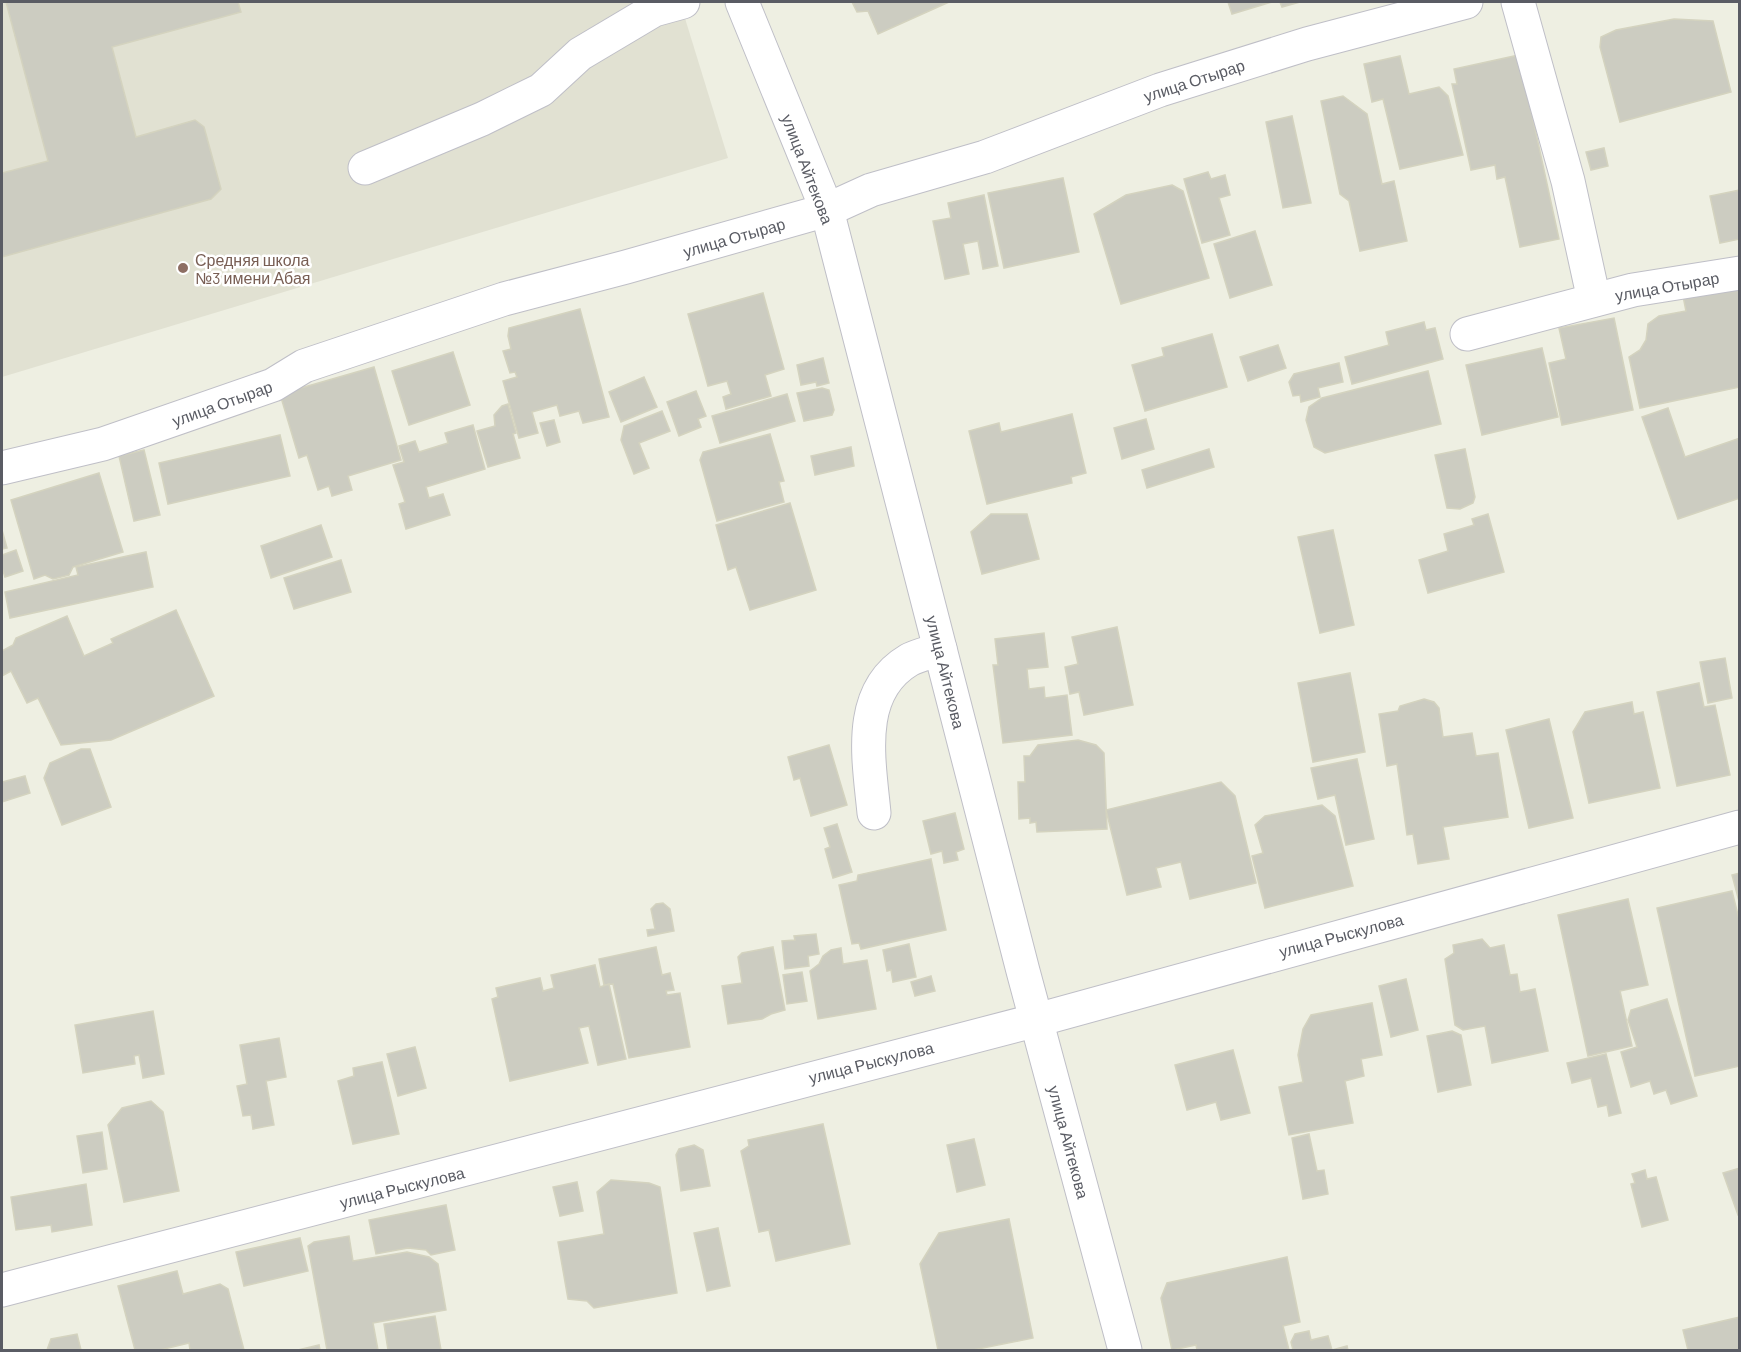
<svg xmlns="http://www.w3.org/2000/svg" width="1741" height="1352" viewBox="0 0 1741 1352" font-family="Barlow,sans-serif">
<rect width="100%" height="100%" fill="#eeefe2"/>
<path fill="#e1e1d2" d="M2,2H680L728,158L2,377Z"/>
<g fill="#ccccc1" stroke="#d4d3bf" stroke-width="1.5">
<path d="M6,2H238L241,12L112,47L136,137L195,120L204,127L221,189L211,199L2,257V173L48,161Z"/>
<path d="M852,2H949L878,34L868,11L857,12Z"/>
<path d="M1228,2H1272L1232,14Z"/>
<path d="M1280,2H1300L1282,7Z"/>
<path d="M1674,19L1713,21L1731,92L1620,122L1600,47L1601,37L1616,30Z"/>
<path d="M1519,55L1559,239L1520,247L1505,177L1497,179L1495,165L1471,170L1452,84H1457L1454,69Z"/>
<path d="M1400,56L1409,94L1439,87L1448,96L1463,155L1400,169L1383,99L1372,102L1364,64Z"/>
<path d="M1343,96L1367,114L1382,184L1394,181L1407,241L1360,251L1349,201L1340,194L1321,101Z"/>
<path d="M1292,116L1311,203L1283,208L1266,122Z"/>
<path d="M1604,148L1608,166L1591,170L1586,152Z"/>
<path d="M1208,172L1211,179L1225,175L1230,195L1219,198L1230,235L1202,243L1184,179Z"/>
<path d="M1063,178L1079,252L1004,268L988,193Z"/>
<path d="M1172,185L1183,191L1209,278L1121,304L1094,214L1126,195Z"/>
<path d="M1740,190V239L1720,243L1710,196Z"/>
<path d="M984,195L998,266L983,269L978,241L963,244L969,274L945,279L933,221L951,218L948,203Z"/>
<path d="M1255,231L1272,285L1230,298L1214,244Z"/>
<path d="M1740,285V387L1640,408L1629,357L1640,350L1646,340L1648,324L1659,316L1686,311L1683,296Z"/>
<path d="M763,293L784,369L765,375L771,396L726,409L723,397L731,394L727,381L708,386L688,314Z"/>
<path d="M580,309L609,417L583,423L579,411L560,416L557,405L532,412L538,433L519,438L503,381L517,377L515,372L510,373L503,351L511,349L508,336L509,328Z"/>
<path d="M1614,318L1633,410L1562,425L1549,363L1566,359L1559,328Z"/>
<path d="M1424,322L1426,330L1435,328L1443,359L1352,384L1345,357L1389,345L1386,332Z"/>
<path d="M1212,334L1227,387L1145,411L1132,365L1164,356L1162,348Z"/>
<path d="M1278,345L1286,368L1248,381L1240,357Z"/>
<path d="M1542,348L1558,417L1482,435L1466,365Z"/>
<path d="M453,352L470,405L409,425L392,371Z"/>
<path d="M823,358L829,383L817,386L816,382L801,385L797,365Z"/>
<path d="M1339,363L1343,382L1318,388L1320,397L1301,402L1300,395L1293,396L1289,382L1294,374Z"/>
<path d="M374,367L401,460L348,476L352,490L332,496L329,486L318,490L307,455L299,458L280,394Z"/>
<path d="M1428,371L1441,424L1325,453L1314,447L1306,420L1309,407L1322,398Z"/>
<path d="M644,377L657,407L621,422L609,392Z"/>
<path d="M822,388L829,390L834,410L832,415L804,421L797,393Z"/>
<path d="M696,391L706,416L698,419L701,427L679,436L667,402Z"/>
<path d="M787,394L795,421L720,443L712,416Z"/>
<path d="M508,404L516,433L513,434L520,458L488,467L477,431L495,426L494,415L502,406Z"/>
<path d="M1668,408L1685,457L1740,438V498L1678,519L1642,417Z"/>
<path d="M662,411L670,431L639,443L649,468L634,474L621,440L624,426Z"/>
<path d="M1072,414L1086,473L1071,477L1072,483L987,504L969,431L999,423L1001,432Z"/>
<path d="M1146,419L1154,449L1122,459L1114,428Z"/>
<path d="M554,420L560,442L547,446L540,423Z"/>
<path d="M473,425L485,469L426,487L429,498L443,494L450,515L406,529L399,504L405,502L393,465L404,462L399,446L415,441L419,452L448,443L445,433Z"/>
<path d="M770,434L784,481L779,482L784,502L717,521L700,460L703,452Z"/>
<path d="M280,435L290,476L168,504L159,463Z"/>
<path d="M851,447L854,466L815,475L811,456Z"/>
<path d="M1209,449L1214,467L1147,488L1142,470Z"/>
<path d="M1465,449L1475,497L1473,503L1460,509L1447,508L1435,455Z"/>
<path d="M144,450L160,515L134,521L119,456Z"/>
<path d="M99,473L123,552L73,567L69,575L53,579L45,575L34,579L11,500Z"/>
<path d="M790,503L816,590L750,610L736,567L728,570L716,525Z"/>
<path d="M991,514H1027L1039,559L982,574L971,532Z"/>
<path d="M1488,514L1504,572L1428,593L1419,560L1448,551L1444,534L1474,525L1472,519Z"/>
<path d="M321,525L332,557L271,578L261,546Z"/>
<path d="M2,530L7,548L2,549Z"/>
<path d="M1333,530L1354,625L1320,633L1298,537Z"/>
<path d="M16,550L23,571L5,577L2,568V555Z"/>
<path d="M146,552L153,587L10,618L5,592L78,575L76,567Z"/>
<path d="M341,560L351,592L294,609L284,578Z"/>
<path d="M176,610L214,696L111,740L61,745L38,698L27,703L11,671L2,676V651L13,645L16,638L67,616L84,656L113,643L111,639Z"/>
<path d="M1117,627L1133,705L1084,715L1079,692L1070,694L1065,667L1078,664L1072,637Z"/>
<path d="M1044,633L1048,667L1027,669L1029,689L1044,687L1045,698L1067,695L1072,735L1003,743L993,665H998L995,639Z"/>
<path d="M1725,658L1732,698L1708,703L1700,662Z"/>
<path d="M1350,673L1365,752L1313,762L1298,683Z"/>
<path d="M1699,683L1704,707L1715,705L1730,775L1677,786L1657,692Z"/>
<path d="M1424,699L1434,702L1439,708L1443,737L1472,733L1476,756L1498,753L1508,817L1443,827L1449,859L1418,864L1413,834L1407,835L1397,764L1387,766L1379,714L1398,711L1400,706Z"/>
<path d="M1632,702L1634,714L1643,712L1660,788L1589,803L1573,732L1585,712Z"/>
<path d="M1549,719L1573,818L1529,828L1506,730Z"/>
<path d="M1078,740L1096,745L1104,753L1107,829L1037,832L1036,822L1030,823V818L1019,819L1018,782H1025L1024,756H1030L1038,745Z"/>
<path d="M829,745L847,805L811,816L800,778L794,780L788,757Z"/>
<path d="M81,749H90L111,807L62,825L44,778L50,763Z"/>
<path d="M1357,759L1374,839L1346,845L1335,795L1318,799L1311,768Z"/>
<path d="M25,776L30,793L2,802V782Z"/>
<path d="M1221,782L1235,796L1256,883L1190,899L1181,862L1156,868L1161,887L1127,895L1106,810Z"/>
<path d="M1322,805L1335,816L1353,886L1265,908L1252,856L1263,853L1255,825L1265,816Z"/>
<path d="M955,813L964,849L956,852L958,860L944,863L942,851L931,854L923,821Z"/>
<path d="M837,824L852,872L833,878L825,849L830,847L824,828Z"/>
<path d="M931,859L946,930L861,949L859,943L852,944L839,885L857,881L858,875Z"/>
<path d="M1740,873V905L1732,875Z"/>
<path d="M1732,891L1740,923V1066L1695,1076L1657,908Z"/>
<path d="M1628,899L1648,985L1620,991L1632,1046L1588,1056L1558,915Z"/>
<path d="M663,903L670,909L674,931L648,936L647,930L655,929L651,909L656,904Z"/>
<path d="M816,934L819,954L808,956L809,966L785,969L782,941L795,940L794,936Z"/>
<path d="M1482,939L1490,948L1504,945L1510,975L1517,974L1520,992L1535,989L1548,1051L1492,1063L1485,1026L1463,1030L1455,1025L1445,959L1454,953L1453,945Z"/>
<path d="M909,944L916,977L893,982L891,970L887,971L883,950Z"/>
<path d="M656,947L662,975L670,973L674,990L666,991L667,995L680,993L690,1047L629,1058L613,984L604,985L599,959Z"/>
<path d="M773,947L785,1010L771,1014L762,1019L728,1024L722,986L742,983L738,957L742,953Z"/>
<path d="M841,948L843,964L867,960L876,1009L818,1019L810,971L819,964L823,956L831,950Z"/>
<path d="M595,965L600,987L609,984L626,1059L598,1065L589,1026L579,1028L588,1063L510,1081L492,999L498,997L496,988L540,978L543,991L554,988L551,975Z"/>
<path d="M802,972L807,1001L787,1004L783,975Z"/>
<path d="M931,976L935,991L915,996L911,982Z"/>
<path d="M1406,979L1418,1030L1391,1037L1379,986Z"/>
<path d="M1667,999L1697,1096L1671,1104L1666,1090L1654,1094L1650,1081L1631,1087L1621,1052L1637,1047L1628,1020L1631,1010Z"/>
<path d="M1372,1003L1382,1055L1361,1059L1364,1076L1345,1081L1353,1123L1289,1135L1279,1087L1303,1082L1298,1055L1303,1029L1311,1015Z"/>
<path d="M153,1011L164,1074L143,1078L139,1055L134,1056L135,1064L83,1073L75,1025Z"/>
<path d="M1452,1031L1461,1035L1471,1085L1438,1092L1427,1036Z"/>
<path d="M279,1038L286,1077L266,1081L274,1125L253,1129L251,1115L243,1116L237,1086L247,1084L240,1045Z"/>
<path d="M415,1047L426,1088L398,1096L387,1054Z"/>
<path d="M1233,1050L1250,1113L1221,1120L1216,1102L1187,1110L1175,1065Z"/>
<path d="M1606,1054L1621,1113L1609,1116L1607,1105L1598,1107L1591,1078L1572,1083L1567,1063Z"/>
<path d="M382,1062L399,1134L353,1144L338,1081L354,1076L353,1068Z"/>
<path d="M151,1101L163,1112L179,1191L124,1202L108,1125L122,1108Z"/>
<path d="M823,1124L850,1244L776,1261L769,1230L759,1232L741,1151L749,1146L748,1140Z"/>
<path d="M102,1132L107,1169L83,1173L77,1136Z"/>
<path d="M1309,1134L1317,1171L1324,1170L1328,1194L1303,1199L1292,1138Z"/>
<path d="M974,1139L985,1185L957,1192L947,1145Z"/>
<path d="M694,1145L703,1150L710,1186L681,1191L676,1155L679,1149Z"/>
<path d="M1740,1168V1214L1738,1215L1723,1173Z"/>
<path d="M1645,1170L1647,1179L1656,1177L1668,1220L1642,1227L1631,1184L1635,1183L1632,1174Z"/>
<path d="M611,1180L649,1183L660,1187L677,1293L594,1308L587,1301L568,1299L558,1242L604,1234L597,1192Z"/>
<path d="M577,1182L583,1211L560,1216L553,1187Z"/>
<path d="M86,1184L92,1225L52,1232L51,1225L16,1230L11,1197Z"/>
<path d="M446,1205L455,1250L431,1255L426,1250L408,1248L376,1254L369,1220Z"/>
<path d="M1009,1219L1033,1338L973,1350H938L920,1264L939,1233Z"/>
<path d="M718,1228L730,1286L707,1291L694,1233Z"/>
<path d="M349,1236L353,1261L407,1252L429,1257L438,1264L446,1310L373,1323L378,1350H327L308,1246L314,1242Z"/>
<path d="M300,1238L308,1271L244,1286L236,1252Z"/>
<path d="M1287,1257L1300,1322L1283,1326L1289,1350H1197L1196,1345L1172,1350L1161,1298L1167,1283Z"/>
<path d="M177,1271L183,1294L220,1284L228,1289L244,1350H190L189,1343L160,1350H135L118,1286Z"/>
<path d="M435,1316L441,1350H388L384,1324Z"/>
<path d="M1740,1317V1350H1688L1683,1330Z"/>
<path d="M1309,1331L1311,1340L1328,1336L1332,1350L1347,1346L1348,1350H1293L1291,1342L1295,1334Z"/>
<path d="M77,1334L81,1350H47L51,1339Z"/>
<path d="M319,1345L320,1350H298Z"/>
</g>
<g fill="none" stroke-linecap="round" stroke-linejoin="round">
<g stroke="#bfbfc7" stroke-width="35">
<g id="minor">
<path d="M742,2L827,210L1023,971L1125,1350"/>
<path d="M1518,2L1568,181L1594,300"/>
<path d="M365,168L482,119L541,90L580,54L654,10L683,2"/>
<path d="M1467,334L1633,290L1740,273"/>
<path d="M2,468L103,444L273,385L304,366L504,299L626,267L827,210L871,190L985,157L1160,90L1307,44L1466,2"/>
<path d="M874,813C869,760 855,692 909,660C918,655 930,653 940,649"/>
<path d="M2,1290L1037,1020L1740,827"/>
</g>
</g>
<use href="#minor" stroke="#fff" stroke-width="33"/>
</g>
<circle fill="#8d6e63" stroke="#fff" stroke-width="2" cx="183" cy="268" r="6"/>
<g text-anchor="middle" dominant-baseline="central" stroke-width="5" stroke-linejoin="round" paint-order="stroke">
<g font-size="16" fill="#5a5c64" stroke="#fff">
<text transform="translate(1194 80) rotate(-18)">улица Отырар</text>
<text transform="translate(808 169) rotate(69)">улица Айтекова</text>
<text transform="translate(734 237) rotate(-16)">улица Отырар</text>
<text transform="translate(1667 286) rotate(-10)">улица Отырар</text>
<text transform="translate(222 403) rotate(-20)">улица Отырар</text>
<text transform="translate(946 672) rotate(76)">улица Айтекова</text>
<text transform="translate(1341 935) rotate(-15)">улица Рыскулова</text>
<text transform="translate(871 1062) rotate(-14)">улица Рыскулова</text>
<text transform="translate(1069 1142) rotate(75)">улица Айтекова</text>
<text transform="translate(402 1187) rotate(-14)">улица Рыскулова</text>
</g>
<g font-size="16" fill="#785e54" stroke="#fff" text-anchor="start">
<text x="195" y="259">Средняя школа<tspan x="195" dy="18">№3 имени Абая</tspan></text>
</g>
</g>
<rect width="1741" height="1352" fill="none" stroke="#5a5c64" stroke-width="6"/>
</svg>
